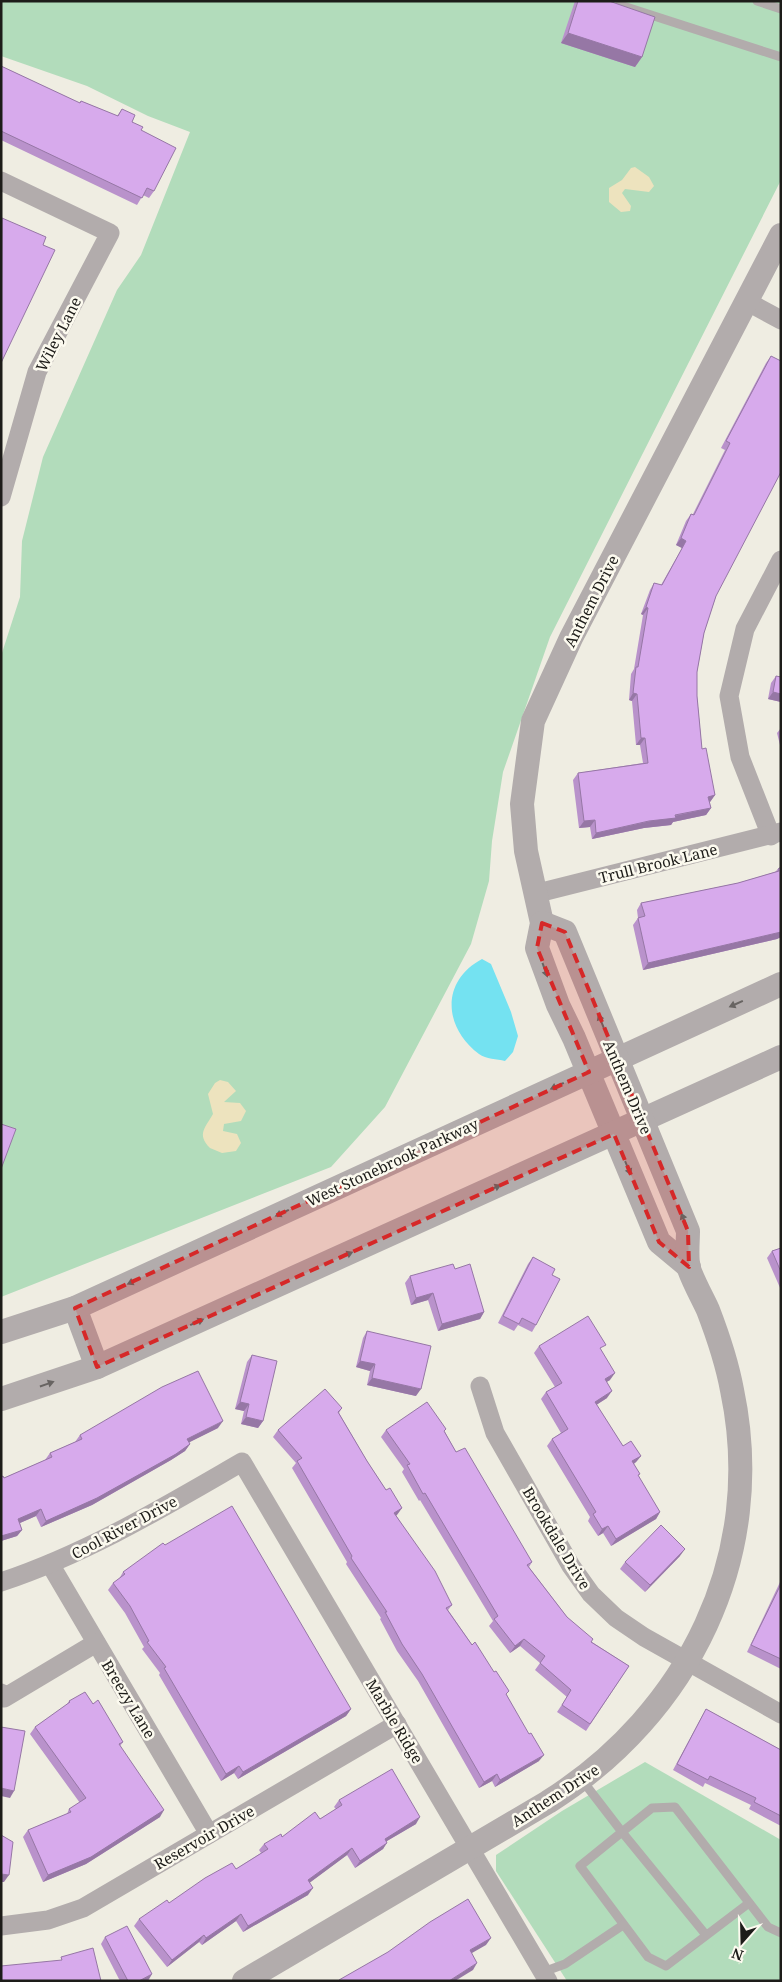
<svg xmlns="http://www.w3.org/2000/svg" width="782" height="1982" viewBox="0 0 782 1982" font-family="'Noto Serif',serif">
<rect width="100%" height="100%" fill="#efede2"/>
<g fill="#b2dcbb">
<path d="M1,1H781V180L550,637L503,772L492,841L489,881L471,944L385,1107L331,1167L1,1297V656L20,597L22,541L43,457L117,290L141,255L190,132L148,116L87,86L1,56Z"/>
<path d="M645,1762L781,1840V1981H567L496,1871V1855L562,1811Z"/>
</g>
<g fill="#ede3be">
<path d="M635,167L649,177L654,186L649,192L625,189L622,193L631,206L630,211L621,212L609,202V188L622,180L631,168Z"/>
<path d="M220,1080L228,1082L236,1091L224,1102L240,1103L246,1111L241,1121L224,1124L223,1131L237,1134L241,1143L236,1151L222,1153L210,1148C196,1134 206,1127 213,1114L208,1094L215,1083Z"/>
</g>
<path fill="#74e2f1" d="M482,959L491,964L511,1012L518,1036L513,1052L505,1061C497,1059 486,1059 479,1054C443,1027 441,981 482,959Z"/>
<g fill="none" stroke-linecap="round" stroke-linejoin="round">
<g stroke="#b2acac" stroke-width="9">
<path d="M621,1L620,5L781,57"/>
<path d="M757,1L781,9"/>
<path d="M582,1780L622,1832L652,1808L675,1807L768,1927L781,1933"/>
<path d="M706,1935L622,1832L580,1866L648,1957L666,1966L749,1903"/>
<path d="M543,1972L565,1964L623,1925"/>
</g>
<g stroke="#b2acac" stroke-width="19">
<path d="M1,181L110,233L37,372L1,497"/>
<path d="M746,301L781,320"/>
<path d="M771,836L740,757L729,696L745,629L781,560"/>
<path d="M534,894L781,832"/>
<path d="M480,1386L495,1433L571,1566L591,1594L616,1618L644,1637L781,1714"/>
<path d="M50,1564L209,1834"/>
<path d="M1,1582C88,1553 164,1507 242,1462L548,1981"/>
<path d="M1,1693L4,1698L96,1643"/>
<path d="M1,1926L48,1920L83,1908L397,1724"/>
</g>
<g stroke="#b2acac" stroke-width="24">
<path d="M689,1267L659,1242L574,1038L558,1005L537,948L542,923L526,851L522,804L533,721L571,638L781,235"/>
<path d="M75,1308L97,1367"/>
<path d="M1,1332L75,1308L781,984"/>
<path d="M1,1399L97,1367L781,1057"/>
<path d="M244,1981L548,1802C689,1713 767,1556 732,1390C727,1363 718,1336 708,1310C702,1297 694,1283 689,1269C686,1258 688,1242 688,1231L565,932L542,923"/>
</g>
</g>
<g fill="#b992cb">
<path d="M575,1H609L642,57L635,67L561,43Z"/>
<path d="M1,66L79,103L81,101L117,116L122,109L132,122L141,130L154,191L149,198L143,195L137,205L1,140Z"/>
<path d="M771,356L716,596L704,633L697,672V696L702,749L715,795L710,802H709L711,808L706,815L673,822L671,825L644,828L592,839L590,827L579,828L573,780L578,773L643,763L640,745H636L632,701L629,700L631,674L634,669L643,615L641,614L650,590L654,583L661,585L682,548L676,545L686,521L691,514H693L725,450L721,448L766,363Z"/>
<path d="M776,676L781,702L768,699L771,683Z"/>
<path d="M781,728V749L777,733Z"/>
<path d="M781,867V937L777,939L643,970L633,925L638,918L637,910L641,903L738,883L775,872L778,869Z"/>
<path d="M781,1248V1290L767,1258L772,1251Z"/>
<path d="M533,1257L552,1275L536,1325L532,1332L518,1325L514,1331L498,1323L528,1264Z"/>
<path d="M455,1269L484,1312L480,1319L438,1331L428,1300L411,1305L405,1283L410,1276Z"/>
<path d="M367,1331L416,1396L367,1385L370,1371L356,1367L363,1338Z"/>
<path d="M539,1346L602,1351L610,1380L606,1382L607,1398L596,1405L623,1446L641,1456L636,1462L634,1464L638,1477L660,1512L656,1519L611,1546L603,1533L598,1536L588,1521L590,1517L547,1446L552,1439L561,1433L541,1399L546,1392L555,1387L534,1353Z"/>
<path d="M252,1355L263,1421L258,1428L241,1424L244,1411L235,1409L247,1362Z"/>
<path d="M342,1408L339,1413L367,1461L386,1490L402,1508L396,1515L452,1605L448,1610L507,1695L539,1761L495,1787L492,1781L479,1788L418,1681L397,1651L380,1619L381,1618L346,1564L347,1562L292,1468L296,1463L273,1437L278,1430Z"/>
<path d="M218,1428L189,1442L190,1444L185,1451L171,1460L92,1505L41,1527L36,1516L20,1523L22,1530L17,1536L1,1541V1477L4,1478L45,1460L50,1453L75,1442L80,1435Z"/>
<path d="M386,1430L445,1432L456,1452L532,1562L529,1567L567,1617L592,1642L629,1666L586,1731L557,1712L567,1697L535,1670L540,1663L520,1646L510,1653L489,1626L493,1621L420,1500L419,1501L402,1472L404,1469L381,1437Z"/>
<path d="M165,1545L351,1709L346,1716L238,1779L234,1773L221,1781L159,1675L160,1673L142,1649L144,1647L125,1613L108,1590L113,1583L119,1579L123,1572Z"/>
<path d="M680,1556L645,1592L620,1569L625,1562Z"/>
<path d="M781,1580V1669L747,1652Z"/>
<path d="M69,1701L93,1704L123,1742L120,1746L160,1817L86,1864L43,1882L23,1837L28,1830L67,1814L69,1809L80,1803L30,1734L35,1727L66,1706Z"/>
<path d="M706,1709L781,1750V1826L749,1809L751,1805L705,1783L703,1787L673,1770L702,1716Z"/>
<path d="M339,1800L416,1824L387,1841L383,1849L355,1868L347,1855L310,1882L308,1895L243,1932L236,1921L202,1945L199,1942L167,1967L134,1926L139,1919L236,1869L261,1853L259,1850L264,1844L282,1837L320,1819L336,1809L334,1807Z"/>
<path d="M105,1937L148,1981H120L101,1944Z"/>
</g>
<g fill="#9677a5">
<path d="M568,33L642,57L635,67L561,43Z"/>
<path d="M681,538L686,541L682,548L676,545Z"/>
<path d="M646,607L648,608L643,615L641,614Z"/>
<path d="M773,692L781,694V702L768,699Z"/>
<path d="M633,693L637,694L632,701L629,700Z"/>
<path d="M641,738H645L640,745H636Z"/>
<path d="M715,795L710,802L704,804L708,797Z"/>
<path d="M711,808L706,815L673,822L671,825L644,828L592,839L596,833Z"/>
<path d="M595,820L590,827L579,828L584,821Z"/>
<path d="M781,932V937L777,939L643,970L648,963Z"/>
<path d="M433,1293L428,1300L411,1305L416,1298Z"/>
<path d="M484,1312L480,1319L438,1331L442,1324Z"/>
<path d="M360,1361L375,1364L370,1371L356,1367Z"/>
<path d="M615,1373L610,1380L600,1386L605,1379Z"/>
<path d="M372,1378L421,1389L416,1396L367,1385Z"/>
<path d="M612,1391L607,1398L590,1409L595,1402Z"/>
<path d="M240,1402L249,1404L244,1411L235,1409Z"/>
<path d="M246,1417L263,1421L258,1428L241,1424Z"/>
<path d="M223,1421L218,1428L182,1446L187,1439Z"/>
<path d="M190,1444L185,1451L171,1460L92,1505L41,1527L46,1521Z"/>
<path d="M641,1456L636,1462L627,1468L632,1461Z"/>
<path d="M402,1508L397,1515L389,1520L394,1513Z"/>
<path d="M41,1509L36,1516L13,1526L18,1519Z"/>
<path d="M660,1512L656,1519L611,1546L616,1539Z"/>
<path d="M608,1526L603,1533L598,1536L602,1529Z"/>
<path d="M22,1530L17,1536L1,1541V1536Z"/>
<path d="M685,1549L680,1556L645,1592L650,1585Z"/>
<path d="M524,1639L520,1646L510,1653L515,1646Z"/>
<path d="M351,1709L346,1716L238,1779L243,1772Z"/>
<path d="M544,1755L539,1761L495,1787L500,1780Z"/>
<path d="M239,1766L234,1773L221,1781L226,1774Z"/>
<path d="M497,1774L492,1781L479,1788L484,1782Z"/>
<path d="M1,1788L14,1791L10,1798L1,1796Z"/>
<path d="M164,1810L160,1817L86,1864L43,1882L48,1875Z"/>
<path d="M420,1817L416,1824L380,1845L385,1839Z"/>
<path d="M387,1843L383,1849L355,1868L360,1861Z"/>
<path d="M352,1848L347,1855L304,1887L308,1880Z"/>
<path d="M1,1874L9,1875L4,1882H1Z"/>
<path d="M313,1888L308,1895L243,1932L248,1926Z"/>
<path d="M241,1914L236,1921L202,1945L206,1938Z"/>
<path d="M204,1935L199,1942L167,1967L172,1960Z"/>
<path d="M491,1938L486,1945L465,1957L470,1950Z"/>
<path d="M477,1963L473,1970L455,1981H449Z"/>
<path d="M152,1974L148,1981H139Z"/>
</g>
<g fill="#d7aaec" stroke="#9677a5">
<path d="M578,1H609L655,17L642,57L568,33Z"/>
<path d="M1,66L80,103L81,101L118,116L122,109L135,115L132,122L143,127L141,130L176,148L154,191L147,188L142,198L1,131Z"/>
<path d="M2,218L46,237L43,245L55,250L1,363Z"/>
<path d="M771,356L781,361V472L716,596L704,633L697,672V696L702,749L706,748L715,795L708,797L711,808L675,815L676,818L649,821L596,833L595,820L584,821L578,773L648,763L645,738H641L637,694L633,693L636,667H638L648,608L646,607L654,583L662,585L686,541L681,538L691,514L694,515L730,443L726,441Z"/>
<path d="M776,676L781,677V694L773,692Z"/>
<path d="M781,867V932L648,963L638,918L645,916L641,903L738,883L779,871L778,869Z"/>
<path d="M1,1124L16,1129L1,1169Z"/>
<path d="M781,1248V1272L772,1251Z"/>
<path d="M533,1257L555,1269L552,1275L560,1279L536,1325L522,1318L519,1324L503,1316Z"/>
<path d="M453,1264L455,1269L470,1264L484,1312L442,1324L433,1293L416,1298L410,1276Z"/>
<path d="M588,1316L606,1345L600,1348L615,1373L605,1379L612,1391L595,1402L623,1446L631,1441L641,1456L632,1461L640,1474L638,1475L660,1512L616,1539L608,1526L602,1529L593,1514L596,1512L552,1439L568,1429L546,1392L562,1383L539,1346Z"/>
<path d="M367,1331L431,1346L421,1389L372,1378L375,1364L360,1361Z"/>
<path d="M252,1355L277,1361L263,1421L246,1417L249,1404L240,1402Z"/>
<path d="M198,1371L223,1421L187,1439L190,1444L176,1454L97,1498L46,1521L41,1509L18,1519L22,1530L1,1536V1477L3,1476L4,1478L52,1457L50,1453L82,1439L80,1435L162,1387Z"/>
<path d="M325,1389L342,1408L338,1412L367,1461L386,1490L390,1488L402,1508L394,1513L435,1571L452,1605L446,1608L472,1645L475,1642L494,1672L496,1671L509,1691L506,1694L529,1734L531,1733L544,1755L500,1780L497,1774L484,1782L422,1674L402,1644L385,1612H387L351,1558L352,1556L297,1461L302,1458L278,1430Z"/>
<path d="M427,1402L446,1429L444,1431L456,1452L465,1448L532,1562L527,1565L567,1617L593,1639L591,1642L629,1666L590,1724L562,1705L571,1690L540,1663L545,1656L524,1639L515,1646L494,1619L498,1616L425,1493L423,1494L407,1465L410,1464L386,1430Z"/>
<path d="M232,1506L351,1709L243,1772L239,1766L226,1774L164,1668L166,1667L147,1642L149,1641L130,1606L113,1583L125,1574L123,1572L163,1543L165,1545Z"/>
<path d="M661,1525L685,1549L650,1585L625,1562Z"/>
<path d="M781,1584V1659L751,1645Z"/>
<path d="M85,1692L93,1704L98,1700L123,1742L119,1744L164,1810L91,1857L48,1875L28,1830L71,1812L69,1809L86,1798L35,1727L70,1702L69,1701Z"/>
<path d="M706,1709L781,1750V1816L754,1802L756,1798L710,1776L708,1780L677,1764Z"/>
<path d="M1,1727L25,1731L14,1791L1,1788Z"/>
<path d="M392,1769L420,1817L385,1839L387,1843L360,1861L352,1848L308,1880L313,1888L248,1926L241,1914L206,1938L204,1935L172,1960L139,1919L167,1900L169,1903L205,1878L232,1863L236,1869L268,1849L264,1844L281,1834L282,1837L315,1812L320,1819L342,1805L339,1800Z"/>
<path d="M1,1835L13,1842L9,1875L1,1874Z"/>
<path d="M468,1899L491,1938L470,1950L477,1963L449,1981H339V1980L388,1952L430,1922Z"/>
<path d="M127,1926L152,1974L139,1981H128L105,1937Z"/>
<path d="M93,1948L101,1981H1V1966L62,1960L61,1957Z"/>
</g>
<defs><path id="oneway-solid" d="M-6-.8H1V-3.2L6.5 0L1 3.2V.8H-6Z" transform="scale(1.25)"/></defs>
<g fill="#686462">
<use href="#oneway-solid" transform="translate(545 970) rotate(70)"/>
<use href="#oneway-solid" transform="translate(736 1004) rotate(156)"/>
<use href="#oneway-solid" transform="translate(601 1021) rotate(-112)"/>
<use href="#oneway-solid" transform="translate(557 1086) rotate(155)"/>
<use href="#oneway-solid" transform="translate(628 1168) rotate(67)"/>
<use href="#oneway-solid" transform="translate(494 1188) rotate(-24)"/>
<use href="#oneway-solid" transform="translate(282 1213) rotate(155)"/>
<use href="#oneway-solid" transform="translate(684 1220) rotate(-113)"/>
<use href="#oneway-solid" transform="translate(346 1255) rotate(-24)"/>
<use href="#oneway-solid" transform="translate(134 1281) rotate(155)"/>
<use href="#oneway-solid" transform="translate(197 1322) rotate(-24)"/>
<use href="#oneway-solid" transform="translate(47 1384) rotate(-19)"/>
</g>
<path fill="#d62828" fill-opacity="0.2" stroke="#d62828" stroke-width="4" stroke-dasharray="10 6" stroke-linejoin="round" d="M542,923L565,932L688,1231L689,1267L659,1242L614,1134L97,1367L75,1308L589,1072L537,948Z"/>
<g text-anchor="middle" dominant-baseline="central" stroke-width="5" stroke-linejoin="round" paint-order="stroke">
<g font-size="15" fill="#1d1c19" stroke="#fcfaef">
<text transform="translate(58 334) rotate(-63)">Wiley Lane</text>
<text transform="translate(591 601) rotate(-63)">Anthem Drive</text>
<text transform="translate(658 863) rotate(-14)">Trull Brook Lane</text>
<text transform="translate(628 1087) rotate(67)">Anthem Drive</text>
<text transform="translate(392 1162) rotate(-25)">West Stonebrook Parkway</text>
<text transform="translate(124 1527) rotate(-28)">Cool River Drive</text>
<text transform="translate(557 1538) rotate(59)">Brookdale Drive</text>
<text transform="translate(129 1699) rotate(59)">Breezy Lane</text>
<text transform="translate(395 1721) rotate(59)">Marble Ridge</text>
<text transform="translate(555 1795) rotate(-33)">Anthem Drive</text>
<text transform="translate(204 1837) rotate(-30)">Reservoir Drive</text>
</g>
</g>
<rect width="782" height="1982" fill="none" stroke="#1d1c19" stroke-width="5"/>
<g transform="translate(742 1942) rotate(200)" stroke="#fcfaef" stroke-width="4" paint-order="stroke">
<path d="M0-4L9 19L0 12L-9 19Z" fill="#1d1c19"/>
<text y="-8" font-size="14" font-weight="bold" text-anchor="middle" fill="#1d1c19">N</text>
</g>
</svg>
